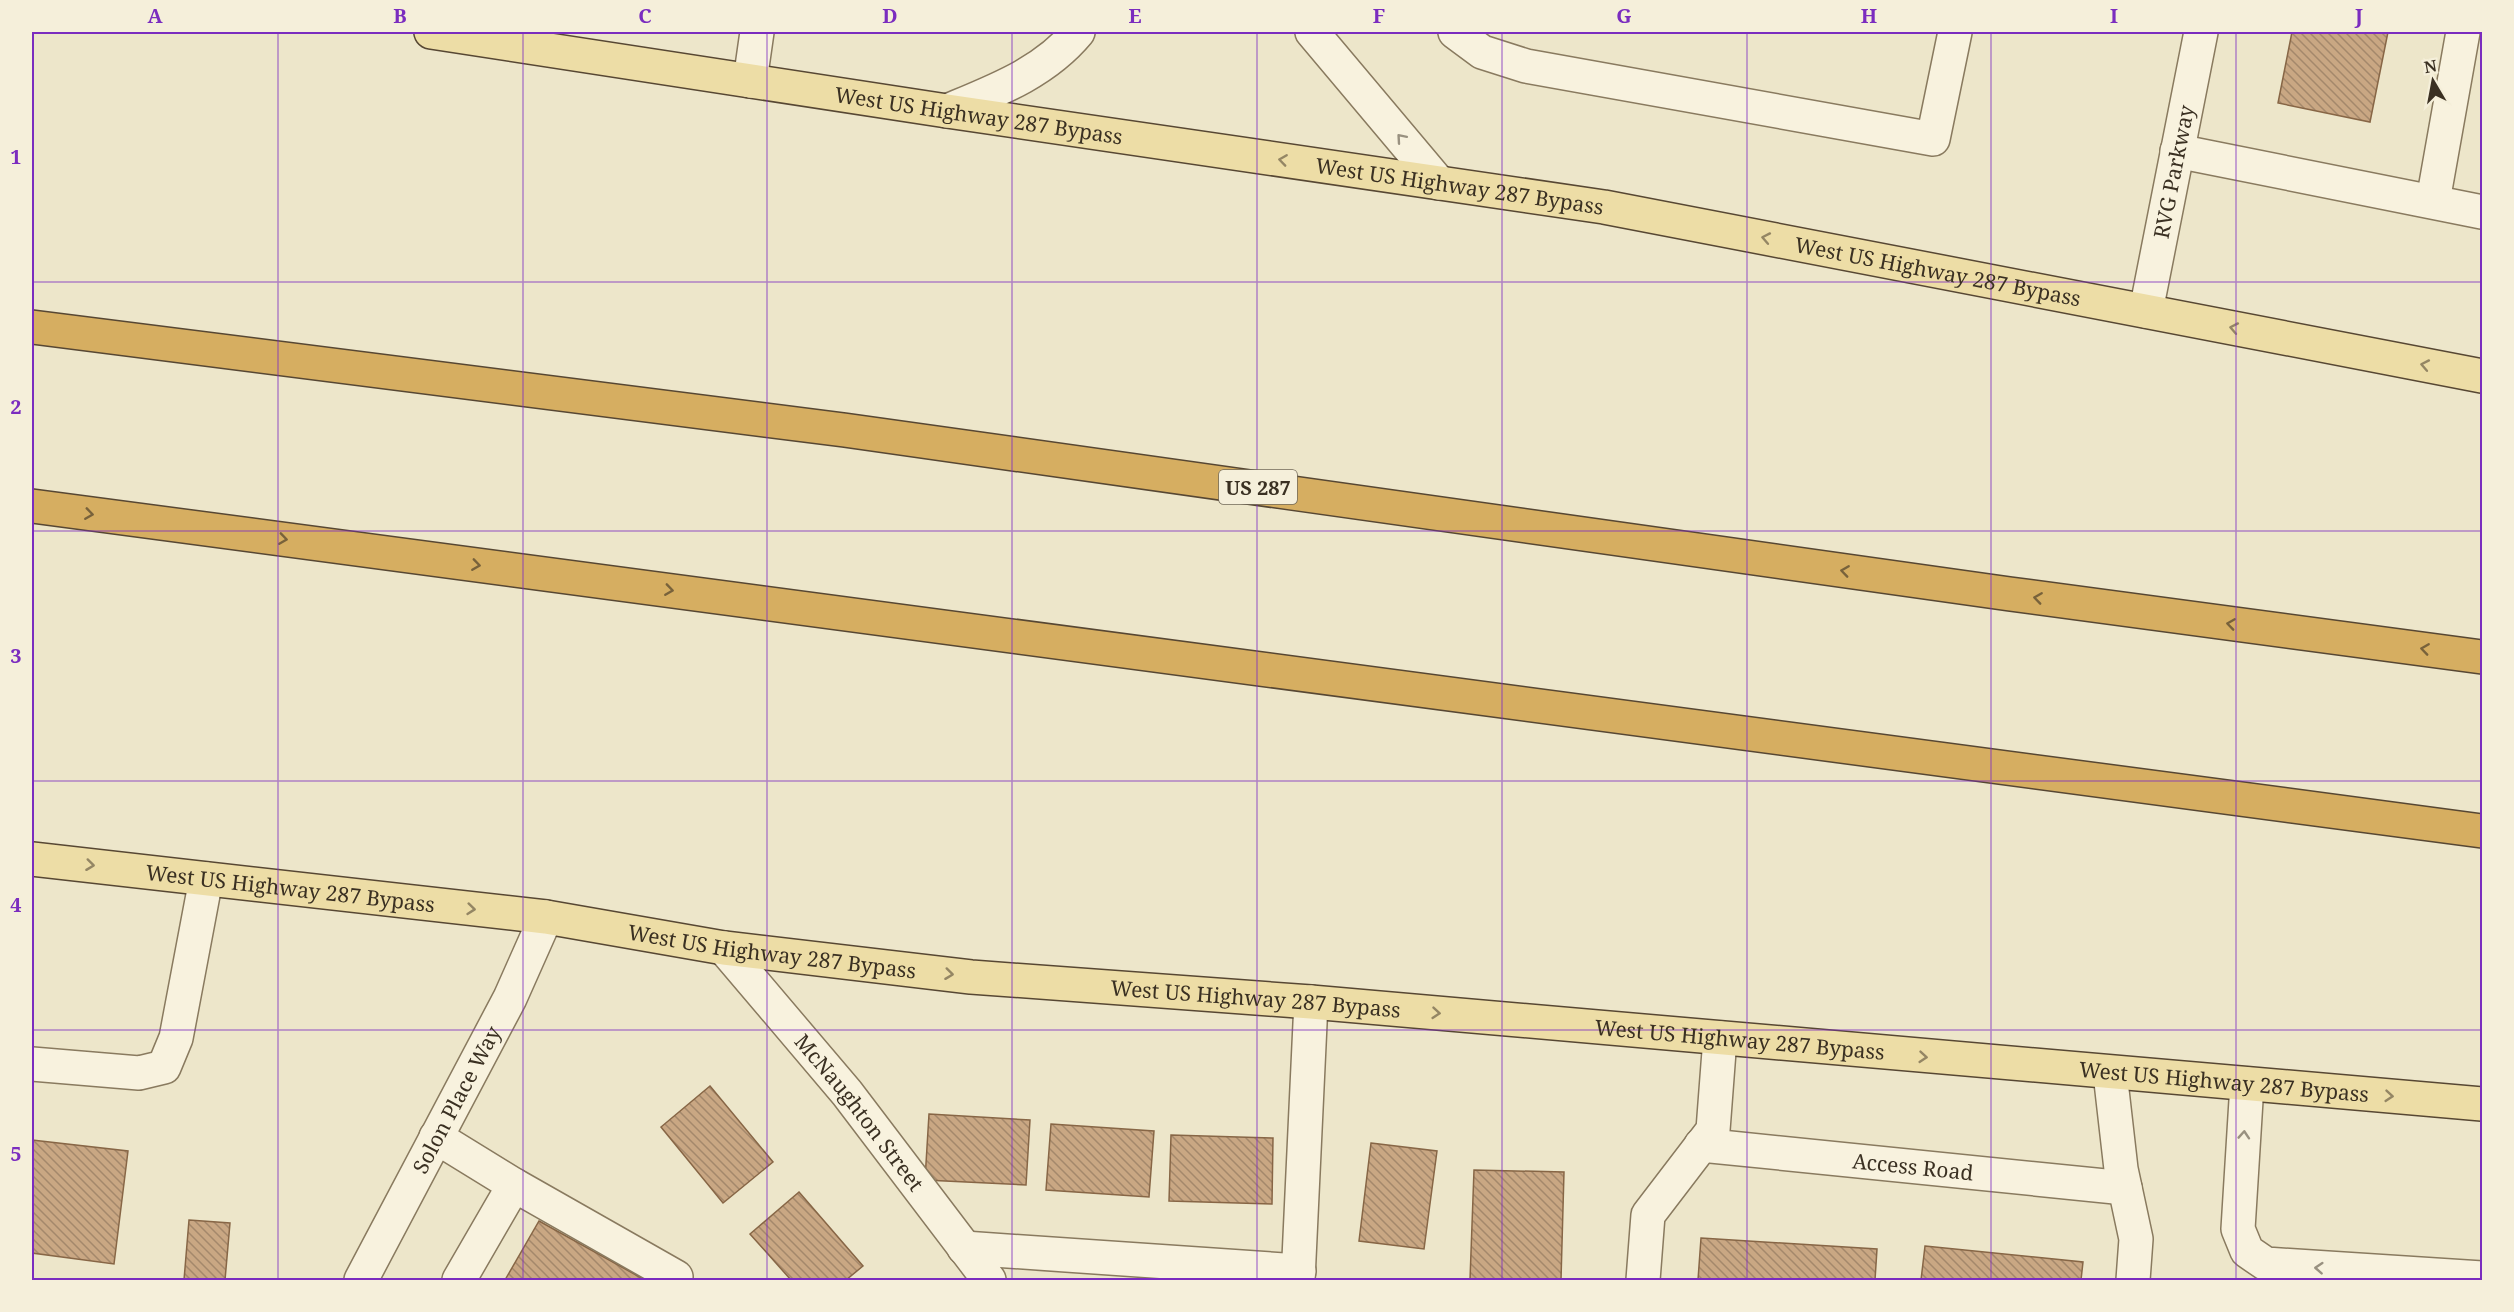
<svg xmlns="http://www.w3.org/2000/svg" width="2514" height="1312" viewBox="0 0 2514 1312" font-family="'Noto Serif',serif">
<defs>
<pattern id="building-back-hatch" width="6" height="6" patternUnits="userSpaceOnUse" patternTransform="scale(1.5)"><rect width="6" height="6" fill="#c9a783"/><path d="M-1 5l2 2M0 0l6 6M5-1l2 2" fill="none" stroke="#a4886b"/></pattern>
</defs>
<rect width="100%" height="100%" fill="#ede6ca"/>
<g fill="url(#building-back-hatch)" stroke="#876646" stroke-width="1.5">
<path d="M2292,32H2388L2370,122L2278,103Z"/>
<path d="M710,1086L773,1162L723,1203L661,1127Z"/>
<path d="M929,1114L1030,1120L1026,1185L925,1180Z"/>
<path d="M1051,1124L1154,1131L1149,1197L1046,1190Z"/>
<path d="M1171,1135L1273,1138L1272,1204L1169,1201Z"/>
<path d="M32,1140L128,1151L114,1264L32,1253Z"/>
<path d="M1371,1143L1437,1151L1424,1249L1359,1241Z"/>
<path d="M1474,1170L1564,1172L1561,1280H1470Z"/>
<path d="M799,1192L863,1266L846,1280H791L750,1234Z"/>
<path d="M189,1220L230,1223L225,1280H184Z"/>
<path d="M539,1221L645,1280H505Z"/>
<path d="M1701,1238L1877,1249L1875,1280H1698Z"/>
<path d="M1925,1246L2083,1262L2081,1280H1921Z"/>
</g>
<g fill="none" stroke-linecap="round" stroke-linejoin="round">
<g stroke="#897a5f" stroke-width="36">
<g id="minor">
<path d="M1312,32L1439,183"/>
<path d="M1455,32L1482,52L1526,66L1933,139L1955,32"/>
<path d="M750,81L757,32"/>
<path d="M947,111C995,91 1044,73 1078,32"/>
<path d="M2177,151L2482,212"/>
<path d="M2433,201L2463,32"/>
<path id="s1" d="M2146,311L2201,32"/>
<path id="s2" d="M724,948L847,1093L989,1280"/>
<path d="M32,1064L139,1073L164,1067L176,1038L206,879"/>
<path d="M2110,1073L2121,1169L2136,1239L2133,1280"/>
<path d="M2247,1084L2238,1229L2247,1251L2266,1264L2482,1278"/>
<path d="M436,1137L514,1185L676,1277L674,1280"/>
<path id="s3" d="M1701,1145L2125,1188"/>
<path d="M964,1248L1299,1271"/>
<path id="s4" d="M361,1280L510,998L546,917"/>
<path d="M459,1280L514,1185"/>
<path d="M1298,1280L1311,1002"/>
<path d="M1643,1280L1648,1215L1713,1130L1720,1038"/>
</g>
</g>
<g stroke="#574733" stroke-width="36">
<g id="major">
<path id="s5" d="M431,32L947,111L1604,207L2482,376"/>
<path id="s6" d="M32,859L546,917L724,948L971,977L1311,1002L2482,1104"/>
</g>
</g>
<g stroke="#574733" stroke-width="36">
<g id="highway">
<path d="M32,327L844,430L2010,594L2482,657"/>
<path d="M32,506L2482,831"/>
</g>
</g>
<use href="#minor" stroke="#f8f2de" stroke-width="33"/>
<use href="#major" stroke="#eddda6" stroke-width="33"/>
<use href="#highway" stroke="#d6ae61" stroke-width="33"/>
</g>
<defs><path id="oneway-chevron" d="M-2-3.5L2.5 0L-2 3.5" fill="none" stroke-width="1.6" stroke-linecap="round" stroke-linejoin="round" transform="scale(1.5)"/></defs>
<g stroke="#999180">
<use href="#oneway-chevron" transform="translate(1401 138) rotate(-131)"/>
<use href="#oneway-chevron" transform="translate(2244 1135) rotate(-86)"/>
<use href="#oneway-chevron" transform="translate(2319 1268) rotate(-176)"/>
</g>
<g stroke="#948664">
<use href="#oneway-chevron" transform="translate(1283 160) rotate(-172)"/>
<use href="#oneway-chevron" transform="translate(1766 238) rotate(-169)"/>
<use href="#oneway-chevron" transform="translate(2234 328) rotate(-169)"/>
<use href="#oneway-chevron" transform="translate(2425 365) rotate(-169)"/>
<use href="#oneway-chevron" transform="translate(90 865) rotate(7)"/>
<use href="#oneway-chevron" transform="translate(471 909) rotate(6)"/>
<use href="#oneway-chevron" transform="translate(949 974) rotate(7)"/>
<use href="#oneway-chevron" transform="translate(1436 1013) rotate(5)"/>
<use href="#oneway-chevron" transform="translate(1923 1057) rotate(5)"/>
<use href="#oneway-chevron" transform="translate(2389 1096) rotate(5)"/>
</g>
<g stroke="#78623b">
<use href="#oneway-chevron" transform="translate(89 514) rotate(8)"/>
<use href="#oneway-chevron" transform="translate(283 539) rotate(8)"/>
<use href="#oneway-chevron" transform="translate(476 565) rotate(8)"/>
<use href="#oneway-chevron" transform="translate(1845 571) rotate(-172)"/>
<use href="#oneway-chevron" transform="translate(669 590) rotate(8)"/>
<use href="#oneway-chevron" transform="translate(2038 598) rotate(-172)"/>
<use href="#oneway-chevron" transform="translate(2231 624) rotate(-172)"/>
<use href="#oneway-chevron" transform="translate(2425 649) rotate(-172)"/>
</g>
<path fill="none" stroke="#7b2cbf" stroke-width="1.5" stroke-opacity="0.55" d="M278,32V1280M523,32V1280M767,32V1280M1012,32V1280M1257,32V1280M1502,32V1280M1747,32V1280M1991,32V1280M2236,32V1280M32,282H2482M32,531H2482M32,781H2482M32,1030H2482"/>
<g text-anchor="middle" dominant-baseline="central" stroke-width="6" stroke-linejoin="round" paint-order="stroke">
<rect fill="#f5efda" stroke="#726959" stroke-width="1.5" x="1219" y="470" width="78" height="34" rx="4.5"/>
<g font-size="20" font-weight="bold" fill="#3a3022">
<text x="1258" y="487">US 287</text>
</g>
<g font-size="21" fill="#3a3022" stroke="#f5efda">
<text stroke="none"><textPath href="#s5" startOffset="554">West US Highway 287 Bypass</textPath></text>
<text stroke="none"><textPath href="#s1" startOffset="142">RVG Parkway</textPath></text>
<text stroke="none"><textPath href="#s5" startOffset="1040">West US Highway 287 Bypass</textPath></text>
<text stroke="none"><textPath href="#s5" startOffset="1526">West US Highway 287 Bypass</textPath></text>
<text stroke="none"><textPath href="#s6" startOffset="260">West US Highway 287 Bypass</textPath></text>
<text stroke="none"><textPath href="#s6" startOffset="746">West US Highway 287 Bypass</textPath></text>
<text stroke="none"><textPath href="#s6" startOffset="1232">West US Highway 287 Bypass</textPath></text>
<text stroke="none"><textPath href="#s6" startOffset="1718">West US Highway 287 Bypass</textPath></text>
<text stroke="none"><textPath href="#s6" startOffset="2204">West US Highway 287 Bypass</textPath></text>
<text stroke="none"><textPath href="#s4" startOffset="204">Solon Place Way</textPath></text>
<text stroke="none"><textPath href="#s2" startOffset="213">McNaughton Street</textPath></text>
<text stroke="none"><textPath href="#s3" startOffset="213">Access Road</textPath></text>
</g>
</g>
<rect width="2514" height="1312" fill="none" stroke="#f5efda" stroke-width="66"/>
<g transform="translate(2433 81) rotate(350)" stroke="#f5efda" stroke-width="4.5" paint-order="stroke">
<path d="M0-4.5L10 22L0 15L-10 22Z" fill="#3a3022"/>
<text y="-9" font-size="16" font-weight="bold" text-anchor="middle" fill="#3a3022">N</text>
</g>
<rect x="33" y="33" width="2448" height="1246" fill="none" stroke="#7b2cbf" stroke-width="2"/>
<g font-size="20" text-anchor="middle" font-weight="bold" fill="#7b2cbf">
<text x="155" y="23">A</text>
<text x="400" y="23">B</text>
<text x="645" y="23">C</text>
<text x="890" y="23">D</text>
<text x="1135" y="23">E</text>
<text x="1379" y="23">F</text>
<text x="1624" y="23">G</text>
<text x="1869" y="23">H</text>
<text x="2114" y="23">I</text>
<text x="2359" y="23">J</text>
<text x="16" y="164">1</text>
<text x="16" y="414">2</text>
<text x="16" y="663">3</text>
<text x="16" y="912">4</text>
<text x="16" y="1161">5</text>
</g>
</svg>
